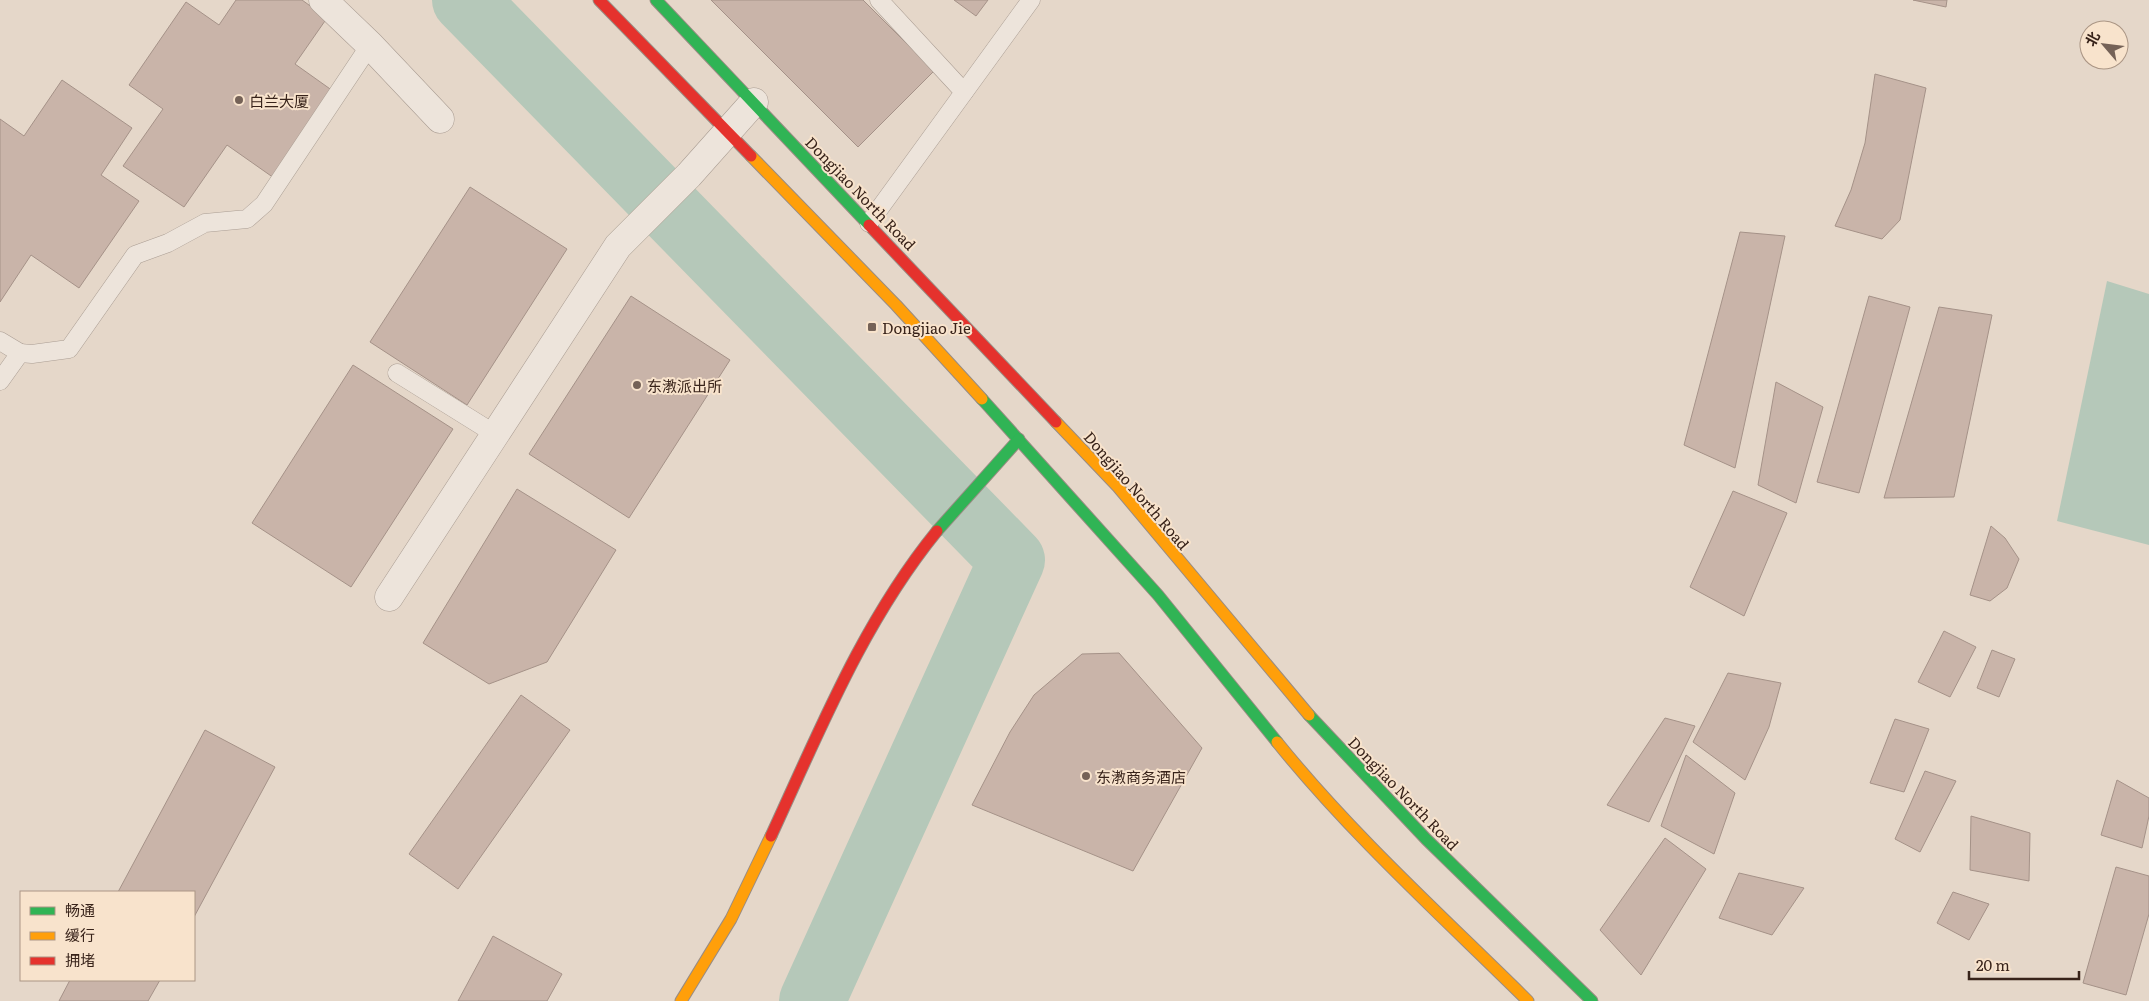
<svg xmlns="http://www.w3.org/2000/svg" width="2149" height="1001" viewBox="0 0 2149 1001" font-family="Literata,'Noto Sans SC',serif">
<rect width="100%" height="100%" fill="#e5d7c9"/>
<path fill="#b5c8b9" d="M2107,281L2149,294V545L2057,521Z"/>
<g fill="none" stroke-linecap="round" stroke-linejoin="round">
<path stroke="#b5c8b9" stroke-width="66" d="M465,0L1012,560L812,1001"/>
</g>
<g fill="#c9b4a9" stroke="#a59288">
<path d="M236,0H302L327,18L295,64L333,91L274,178L227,145L184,207L123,166L163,109L129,85L186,2L219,25Z"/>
<path d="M711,0H863L934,71L858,147Z"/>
<path d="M954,0H988L976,16Z"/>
<path d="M1913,0H1947L1946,7Z"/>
<path d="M1875,74L1926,88L1900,220L1882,239L1835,226L1851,190L1865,143Z"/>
<path d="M62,80L132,128L101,175L139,201L79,288L31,255L0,302V119L24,136Z"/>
<path d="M470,187L567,249L467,405L370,342Z"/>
<path d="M1740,232L1785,236L1735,468L1684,445Z"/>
<path d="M631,296L730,360L629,518L529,454Z"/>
<path d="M1869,296L1910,307L1859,493L1817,482Z"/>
<path d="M1939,307L1992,315L1954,497L1884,498Z"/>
<path d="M353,365L453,429L351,587L252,523Z"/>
<path d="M1776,382L1823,407L1796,503L1758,485Z"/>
<path d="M517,489L616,550L547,662L489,684L423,643Z"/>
<path d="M1733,491L1787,513L1744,616L1690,587Z"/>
<path d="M1991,526L2005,538L2019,559L2007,588L1990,601L1970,595Z"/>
<path d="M1944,631L1976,647L1950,697L1918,682Z"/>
<path d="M1992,650L2015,659L1999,697L1977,688Z"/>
<path d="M1119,653L1202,748L1133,871L972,805L1010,732L1034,695L1082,654Z"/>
<path d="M1728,673L1781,683L1769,727L1745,780L1693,742Z"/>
<path d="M521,695L570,730L458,889L409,854Z"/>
<path d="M1665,718L1695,726L1649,822L1607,805Z"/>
<path d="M1895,719L1929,729L1904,792L1870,783Z"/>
<path d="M205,730L275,767L194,917V892H118Z"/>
<path d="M1686,755L1735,793L1714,854L1661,826Z"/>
<path d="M1925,771L1956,781L1920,852L1895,839Z"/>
<path d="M2117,780L2149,798V816L2142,848L2101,835Z"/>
<path d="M1971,816L2030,833L2029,881L1970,870Z"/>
<path d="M1665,838L1706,869L1641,975L1600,930Z"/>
<path d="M2116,867L2149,876V914L2126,995L2083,983Z"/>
<path d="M1739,873L1804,888L1772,935L1719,918Z"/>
<path d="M1953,892L1989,904L1969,940L1937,923Z"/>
<path d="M493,936L562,974L547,1001H458Z"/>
<path d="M70,980H160L148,1001H59Z"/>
</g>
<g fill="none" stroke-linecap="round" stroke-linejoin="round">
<g stroke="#aa9d93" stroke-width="19">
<g id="lane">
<path d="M879,0L964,92"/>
<path d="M869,223L1031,0"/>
<path d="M0,341L20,353"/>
<path d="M397,373L495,434"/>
<path d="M0,381L20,353L32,354L69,349L135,255L168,243L205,223L247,219L264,204L370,45"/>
</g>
</g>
<g stroke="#aa9d93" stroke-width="29">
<g id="street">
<path d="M323,0L370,45L440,119"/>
<path d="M389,597L618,246L689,175L754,102"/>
</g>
</g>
<g stroke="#998c83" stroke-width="13">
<g id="fast">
<path d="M656,0L869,225"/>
<path d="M982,399L1158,595L1277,742"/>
<path d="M937,531L1019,439"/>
<path d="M1309,715L1426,839L1592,1001"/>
</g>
</g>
<g stroke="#998c83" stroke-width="13">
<g id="slow">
<path d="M751,156L896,305L982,399"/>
<path d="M1056,422L1118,487L1309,715"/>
<path d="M1277,742C1352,835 1443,917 1528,1001"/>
<path d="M681,1001L731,919L771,836"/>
</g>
</g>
<g stroke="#998c83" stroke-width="13">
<g id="jam">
<path d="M599,0L751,156"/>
<path d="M869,225L1056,422"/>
<path d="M771,836C820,730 863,622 937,531"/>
</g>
</g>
<use href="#lane" stroke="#ede4db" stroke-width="18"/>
<use href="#street" stroke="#ede4db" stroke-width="28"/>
<use href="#fast" stroke="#30b455" stroke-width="11"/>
<use href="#slow" stroke="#ff9f0a" stroke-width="11"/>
<use href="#jam" stroke="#e5322d" stroke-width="11"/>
</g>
<g fill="#756257" stroke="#f8e3cc" stroke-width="2">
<circle cx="239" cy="100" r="5"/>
<rect x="867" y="322" width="10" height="10" rx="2.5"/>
<circle cx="637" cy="385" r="5"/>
<circle cx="1086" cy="776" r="5"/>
</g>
<g text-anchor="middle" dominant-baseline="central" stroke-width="4" stroke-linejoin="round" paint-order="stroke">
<g font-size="15" fill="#38231a" stroke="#f8e3cc" text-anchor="start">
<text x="249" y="100">白兰大厦</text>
<text x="882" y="327">Dongjiao Jie</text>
<text x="647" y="385">东漖派出所</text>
<text x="1096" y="776">东漖商务酒店</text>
</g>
<g font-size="15" fill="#38231a" stroke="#f8e3cc">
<text transform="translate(861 193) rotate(46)">Dongjiao North Road</text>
<text transform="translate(1137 490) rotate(49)">Dongjiao North Road</text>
<text transform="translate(1404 793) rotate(46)">Dongjiao North Road</text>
</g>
</g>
<rect x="20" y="891" width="175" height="90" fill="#f8e3cc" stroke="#ab9685"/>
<rect x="30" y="907" width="25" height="8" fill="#30b455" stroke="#ab9685"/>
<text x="65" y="916" font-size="15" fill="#38231a">畅通</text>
<rect x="30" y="932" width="25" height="8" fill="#ff9f0a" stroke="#ab9685"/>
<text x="65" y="941" font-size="15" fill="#38231a">缓行</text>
<rect x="30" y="957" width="25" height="8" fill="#e5322d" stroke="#ab9685"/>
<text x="65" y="966" font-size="15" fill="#38231a">拥堵</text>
<g transform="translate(2104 45) rotate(298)"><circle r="24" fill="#f8e3cc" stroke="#ab9685"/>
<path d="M0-4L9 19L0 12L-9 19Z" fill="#756257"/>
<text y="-8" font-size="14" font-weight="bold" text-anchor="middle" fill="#38231a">北</text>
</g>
<path d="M1969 971v8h110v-8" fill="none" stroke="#38231a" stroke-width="2.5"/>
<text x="1976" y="971" font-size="15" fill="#38231a" stroke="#f8e3cc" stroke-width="4" paint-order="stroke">20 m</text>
</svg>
